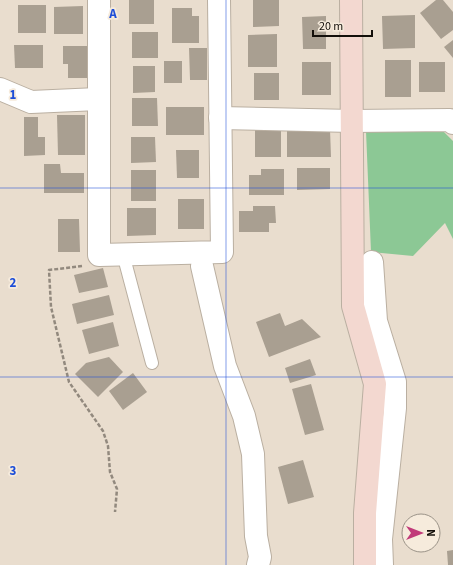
<svg xmlns="http://www.w3.org/2000/svg" width="453" height="565" viewBox="0 0 453 565" font-family="'Source Sans 3',sans-serif">
<rect width="100%" height="100%" fill="#e9ddce"/>
<path fill="#8cc895" d="M441,129L453,141V239L445,223L413,256L371,252L366,131Z"/>
<g fill="#a99f91">
<rect x="129" y="0" width="25" height="24"/>
<path d="M253,0H279V26L253,27Z"/>
<path d="M436,0H443L453,12V30L441,39L420,13Z"/>
<rect x="18" y="5" width="28" height="28"/>
<path d="M83,6V34H54V7Z"/>
<path d="M172,8H192V16H199V43H172Z"/>
<path d="M415,15V48L383,49L382,16Z"/>
<path d="M326,16V49H303L302,17Z"/>
<rect x="132" y="32" width="26" height="26"/>
<path d="M277,34V67H248V35Z"/>
<path d="M453,40V58L444,47Z"/>
<path d="M14,45H43V68H15Z"/>
<path d="M63,46H89V78H68V64H63Z"/>
<path d="M189,48H207V80H190Z"/>
<rect x="385" y="60" width="26" height="37"/>
<rect x="164" y="61" width="18" height="22"/>
<rect x="302" y="62" width="29" height="33"/>
<rect x="419" y="62" width="26" height="30"/>
<path d="M133,66H155V92L133,93Z"/>
<rect x="254" y="73" width="25" height="27"/>
<path d="M132,98H157L158,126H132Z"/>
<rect x="166" y="107" width="38" height="28"/>
<path d="M57,115H85V155H58Z"/>
<path d="M24,117H38V137H45V155L24,156Z"/>
<rect x="255" y="128" width="26" height="29"/>
<path d="M330,129L331,157H287V130Z"/>
<path d="M131,137H155L156,162L131,163Z"/>
<path d="M176,150H199V178H177Z"/>
<path d="M44,164H60L61,173H84V193H44Z"/>
<path d="M297,168H330V189L297,190Z"/>
<path d="M261,169H284V195H249V175H261Z"/>
<rect x="131" y="170" width="25" height="31"/>
<rect x="178" y="199" width="26" height="30"/>
<path d="M253,206H275L276,223H269V232H239V211H253Z"/>
<path d="M127,208H156V235L127,236Z"/>
<path d="M58,219H79L80,252H58Z"/>
<path d="M103,268L108,287L79,293L74,275Z"/>
<path d="M109,295L114,315L77,324L72,304Z"/>
<path d="M280,313L285,326L302,319L321,337L269,357L256,322Z"/>
<path d="M113,322L119,346L89,354L82,330Z"/>
<path d="M109,357L123,372L98,397L75,374L86,363Z"/>
<path d="M310,359L316,375L290,383L285,368Z"/>
<path d="M133,373L147,392L123,410L109,391Z"/>
<path d="M311,384L324,430L305,435L292,389Z"/>
<path d="M303,460L314,497L288,504L278,467Z"/>
<path d="M453,550V565H448L447,551Z"/>
</g>
<g fill="none" stroke-linecap="round" stroke-linejoin="round">
<g stroke="#baafa1" stroke-width="14">
<path id="lane" d="M123,254L152,363"/>
</g>
<g stroke="#baafa1" stroke-width="24">
<g id="street">
<path d="M99,0V255L222,252L219,0"/>
<path d="M0,89L31,102L98,99"/>
<path d="M220,118L352,121L450,120L453,123"/>
<path d="M372,262L376,321L395,382V408L381,539L382,565"/>
<path d="M202,266L225,366L244,416L253,454L256,536L260,557L258,565"/>
</g>
</g>
<g stroke="#baafa1" stroke-width="24">
<path id="secondary" d="M351,0L353,306L375,384L365,513V565"/>
</g>
<path stroke="#92897e" stroke-width="2.5" stroke-dasharray="4 2" stroke-linecap="butt" d="M82,266L49,270L51,307L69,382L103,431L108,446L110,472L117,489L115,512"/>
<use href="#lane" stroke="#fff" stroke-width="12"/>
<use href="#street" stroke="#fff" stroke-width="22"/>
<use href="#secondary" stroke="#f3d8d0" stroke-width="22"/>
</g>
<path fill="none" stroke="#1d4ed8" stroke-width="1" stroke-opacity="0.55" d="M226,0V565M0,188H453M0,377H453"/>
<g font-size="13" text-anchor="middle" font-weight="bold" fill="#1d4ed8" stroke="#f6ebdc" stroke-width="3.5" stroke-linejoin="round" paint-order="stroke">
<text x="113" y="18">A</text>
<text x="13" y="99">1</text>
<text x="13" y="287">2</text>
<text x="13" y="475">3</text>
</g>
<g transform="translate(421 533) rotate(90)"><circle r="19" fill="#f6ebdc" stroke="#9b9388"/>
<path d="M0-3L7 15L0 10L-7 15Z" fill="#c13a79"/>
<text y="-6" font-size="11" font-weight="bold" text-anchor="middle" fill="#130f0a">N</text>
</g>
<path d="M313 30v6h59v-6" fill="none" stroke="#130f0a" stroke-width="2"/>
<text x="319" y="30" font-size="12" fill="#130f0a" stroke="#f6ebdc" stroke-width="3" paint-order="stroke">20 m</text>
</svg>
